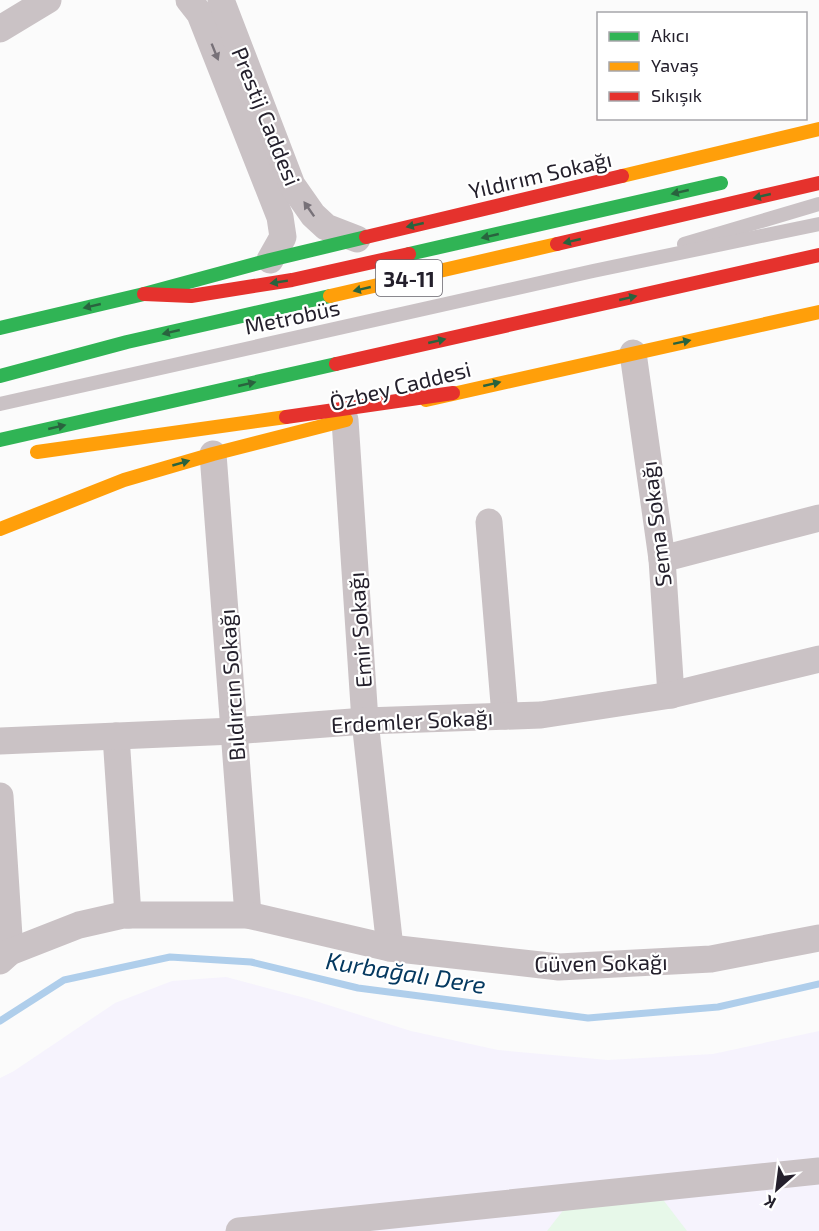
<svg xmlns="http://www.w3.org/2000/svg" width="819" height="1231" viewBox="0 0 819 1231" font-family="'Exo 2',sans-serif">
<rect width="100%" height="100%" fill="#fbfbfb"/>
<path fill="#f6f3fd" d="M226,977L309,999L411,1031L498,1050L608,1060L713,1054L819,1031V1231H0V1078L14,1071L115,1003L172,981Z"/>
<path fill="#e7f8e9" d="M661,1197L687,1231H547L565,1208Z"/>
<g fill="none" stroke-linecap="round" stroke-linejoin="round">
<path stroke="#afceeb" stroke-width="7" d="M0,1021L64,980L170,957L251,962L358,988L588,1018L718,1007L819,984"/>
<g stroke="#cac2c5" stroke-width="14">
<path d="M684,244L819,204"/>
<path d="M0,404L593,271L819,224"/>
</g>
<g stroke="#cac2c5" stroke-width="27">
<path d="M189,0L200,14L280,217L283,237L270,260"/>
<path d="M221,0L292,185L313,215L326,227L357,239"/>
<path d="M0,29L48,0"/>
<path d="M633,353L662,559L671,695"/>
<path d="M345,420L365,721L390,948"/>
<path d="M213,454L248,915"/>
<path d="M489,522L505,716"/>
<path d="M662,559L819,518"/>
<path d="M116,736L128,915"/>
<path d="M0,741L234,731L365,721L541,715L671,695L819,659"/>
<path d="M0,796L10,952"/>
<path d="M0,961L10,952L79,925L123,915H248L390,948L559,967L711,959L819,938"/>
<path d="M239,1231L819,1171"/>
</g>
<g stroke="#30b455" stroke-width="14">
<path d="M409,254L721,183"/>
<path d="M0,328L144,294L270,260L366,237"/>
<path d="M0,376L127,342L330,296"/>
<path d="M0,440L336,364"/>
</g>
<g stroke="#ff9f0a" stroke-width="14">
<path d="M622,176L819,129"/>
<path d="M330,296L557,244"/>
<path d="M426,400L819,312"/>
<path d="M37,452L286,417"/>
<path d="M0,529L124,480L213,454L346,420"/>
</g>
<g stroke="#e5322d" stroke-width="14">
<path d="M366,237L622,176"/>
<path d="M557,244L819,183"/>
<path d="M144,294L191,296L292,280L409,254"/>
<path d="M336,364L819,255"/>
<path d="M286,417L453,393"/>
</g>
</g>
<defs><path id="oneway-solid" d="M-6-.8H1V-3.2L6.5 0L1 3.2V.8H-6Z" transform="scale(1.5)"/></defs>
<g fill="#777178">
<use href="#oneway-solid" transform="translate(215 52) rotate(68)"/>
<use href="#oneway-solid" transform="translate(309 209) rotate(-125)"/>
</g>
<g fill="#29633e">
<use href="#oneway-solid" transform="translate(680 192) rotate(167)"/>
<use href="#oneway-solid" transform="translate(762 196) rotate(167)"/>
<use href="#oneway-solid" transform="translate(415 225) rotate(167)"/>
<use href="#oneway-solid" transform="translate(490 236) rotate(167)"/>
<use href="#oneway-solid" transform="translate(572 241) rotate(167)"/>
<use href="#oneway-solid" transform="translate(279 282) rotate(171)"/>
<use href="#oneway-solid" transform="translate(362 289) rotate(167)"/>
<use href="#oneway-solid" transform="translate(628 298) rotate(-13)"/>
<use href="#oneway-solid" transform="translate(92 306) rotate(167)"/>
<use href="#oneway-solid" transform="translate(171 332) rotate(167)"/>
<use href="#oneway-solid" transform="translate(437 341) rotate(-13)"/>
<use href="#oneway-solid" transform="translate(682 342) rotate(-12)"/>
<use href="#oneway-solid" transform="translate(247 384) rotate(-13)"/>
<use href="#oneway-solid" transform="translate(492 384) rotate(-13)"/>
<use href="#oneway-solid" transform="translate(57 427) rotate(-13)"/>
<use href="#oneway-solid" transform="translate(181 463) rotate(-16)"/>
</g>
<g text-anchor="middle" dominant-baseline="central" stroke-width="4.5" stroke-linejoin="round" paint-order="stroke">
<rect fill="#fff" stroke="#66636b" stroke-width="1.5" x="376" y="260" width="66" height="36" rx="4.5"/>
<g font-size="21" font-weight="bold" fill="#24202c">
<text x="409" y="278">34-11</text>
</g>
<g font-size="22" fill="#24202c" stroke="#fff">
<text transform="translate(267 116) rotate(68)">Prestij Caddesi</text>
<text transform="translate(540 174) rotate(-13)">Yıldırım Sokağı</text>
<text transform="translate(292 316) rotate(-12)">Metrobüs</text>
<text transform="translate(400 385) rotate(-14)">Özbey Caddesi</text>
<text transform="translate(655 524) rotate(-97)">Sema Sokağı</text>
<text transform="translate(359 630) rotate(-94)">Emir Sokağı</text>
<text transform="translate(231 685) rotate(-94)">Bıldırcın Sokağı</text>
<text transform="translate(412 720) rotate(-3)">Erdemler Sokağı</text>
<text transform="translate(601 962) rotate(-1)">Güven Sokağı</text>
</g>
<g font-size="24" font-style="italic" fill="#053960" stroke="#fff">
<text transform="translate(406 972) rotate(9)">Kurbağalı Dere</text>
</g>
</g>
<rect x="597" y="12" width="210" height="108" fill="#ffffff" stroke="#a7a6ab" stroke-width="1.5"/>
<rect x="609" y="32" width="30" height="9" fill="#30b455" stroke="#a7a6ab" stroke-width="1.5"/>
<text x="651" y="42" font-size="18" fill="#24202c">Akıcı</text>
<rect x="609" y="62" width="30" height="9" fill="#ff9f0a" stroke="#a7a6ab" stroke-width="1.5"/>
<text x="651" y="72" font-size="18" fill="#24202c">Yavaş</text>
<rect x="609" y="92" width="30" height="9" fill="#e5322d" stroke="#a7a6ab" stroke-width="1.5"/>
<text x="651" y="102" font-size="18" fill="#24202c">Sıkışık</text>
<g transform="translate(777 1189) rotate(208)" stroke="#ffffff" stroke-width="4.5" paint-order="stroke">
<path d="M0-4.5L10 22L0 15L-10 22Z" fill="#24202c"/>
<text y="-9" font-size="16" font-weight="bold" text-anchor="middle" fill="#24202c">K</text>
</g>
</svg>
